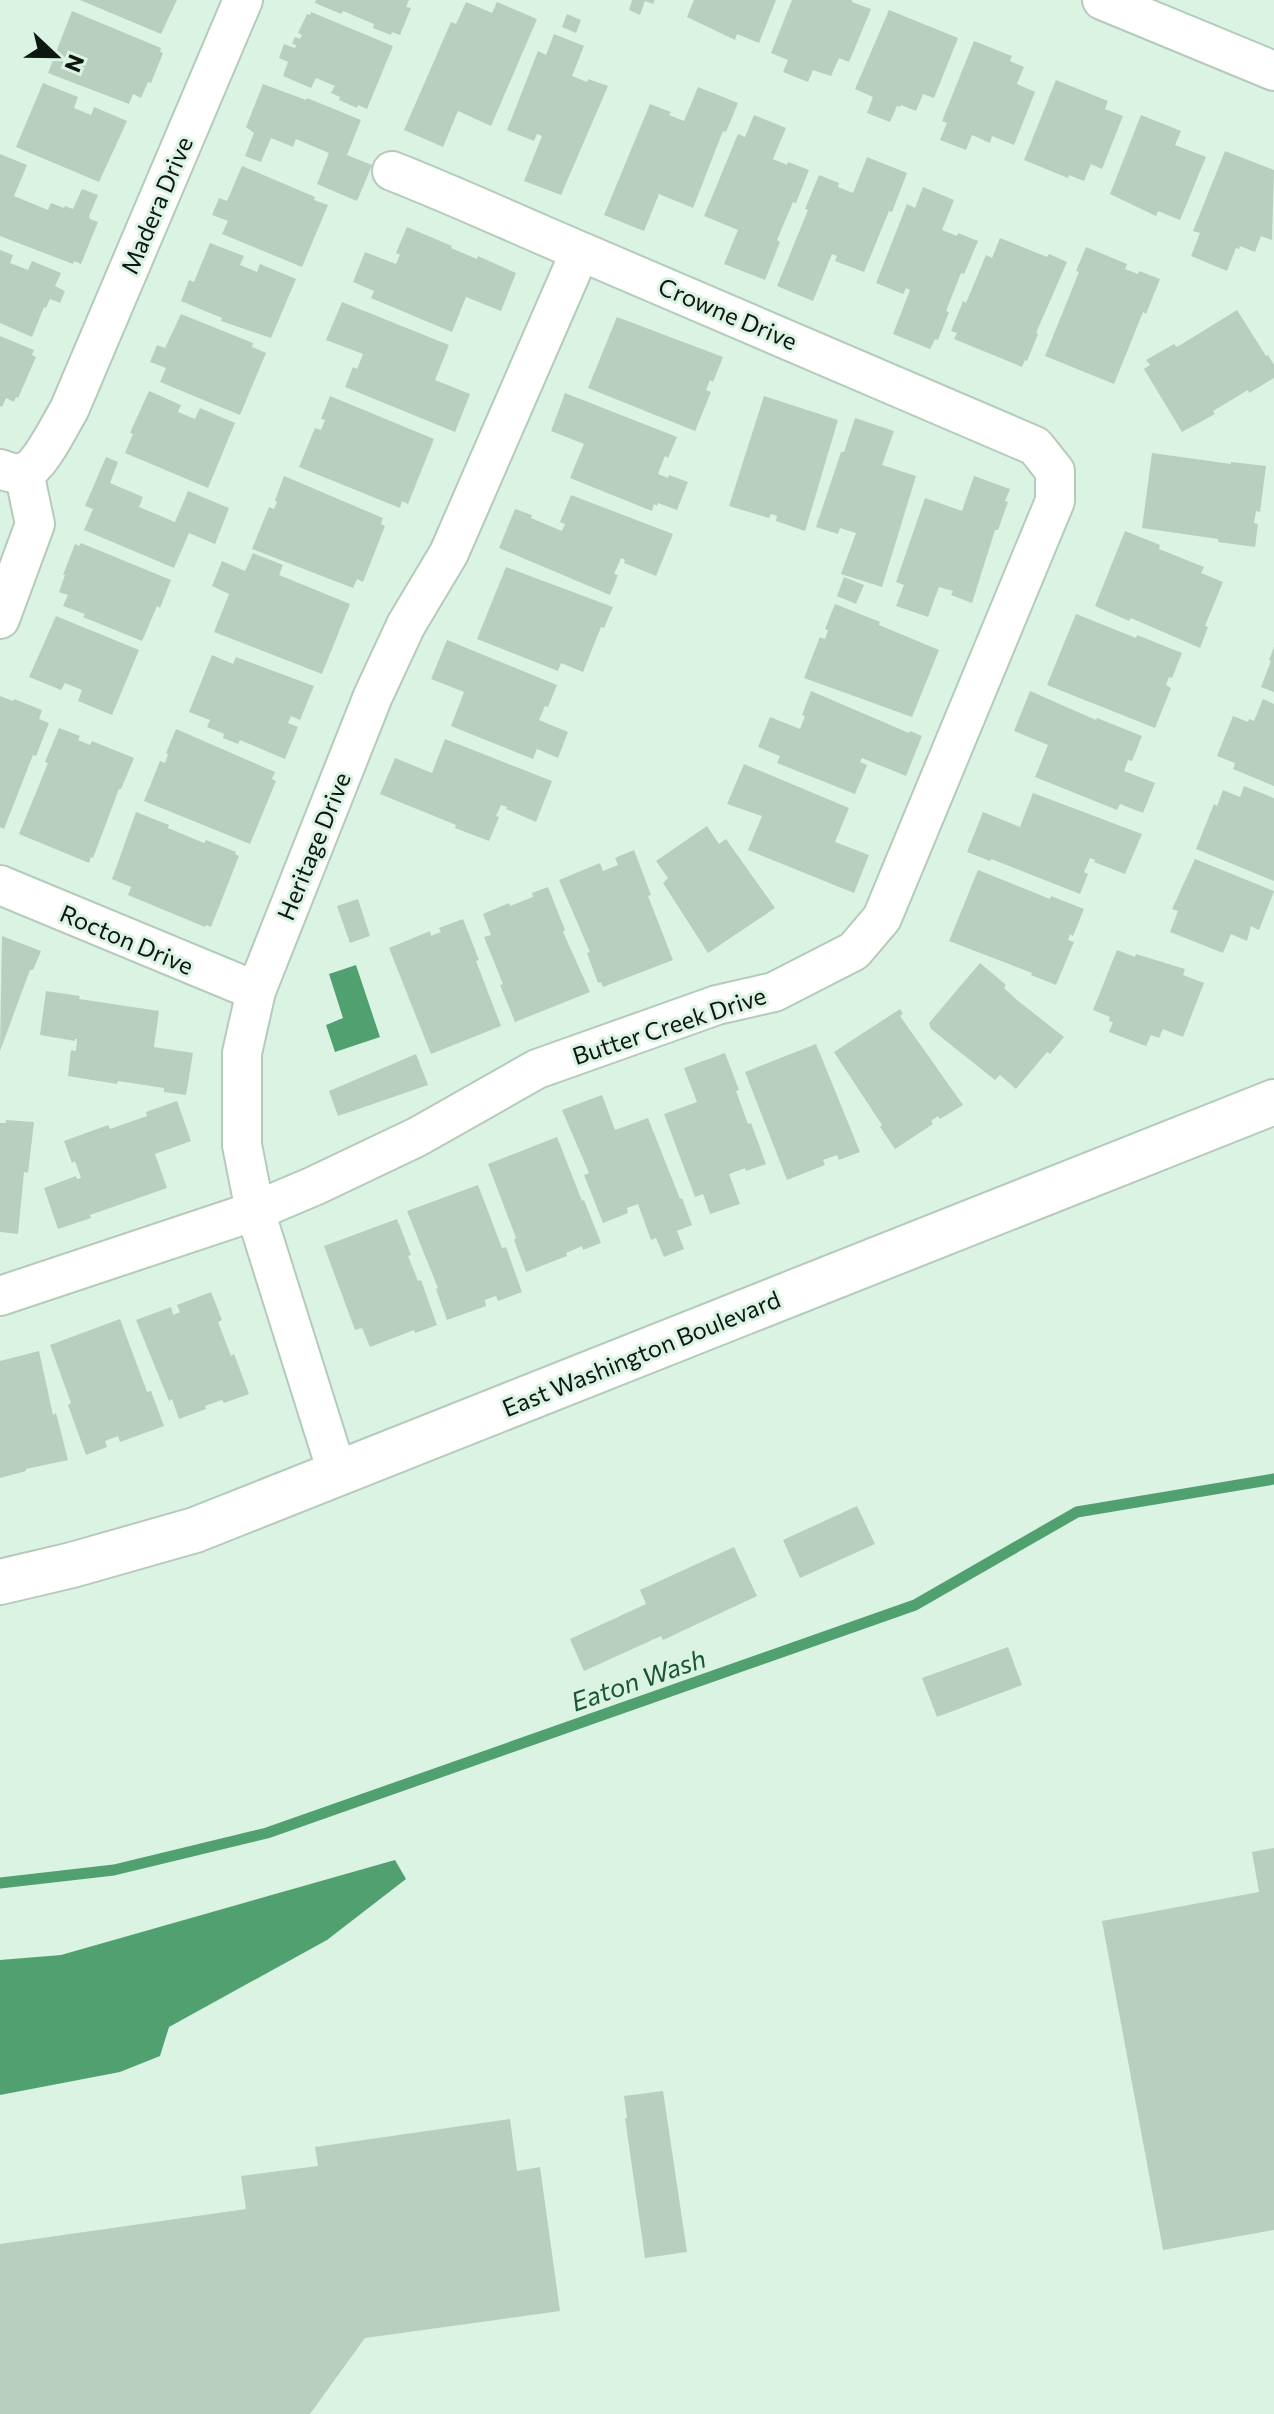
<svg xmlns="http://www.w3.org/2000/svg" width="1274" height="2414" viewBox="0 0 1274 2414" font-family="Commissioner,sans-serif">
<rect width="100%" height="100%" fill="#dbf3e2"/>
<g fill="#51a170">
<path d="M356,965L380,1037L335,1052L326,1025L343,1018L329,974Z"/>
<path d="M395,1860L406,1879L327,1940L169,2027L160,2056L120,2072L0,2095V1960L61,1955Z"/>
</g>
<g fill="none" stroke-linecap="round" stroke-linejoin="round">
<path stroke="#51a170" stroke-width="11" d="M0,1883L114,1870L267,1833L915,1605L1077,1512L1274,1479"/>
</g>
<g fill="#b8cfbf">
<path d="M80,0H177L161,34Z"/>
<path d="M316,0H409L406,7L411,8L400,35L392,32L391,35L373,28L374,24L343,11L341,14L315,3Z"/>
<path d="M632,0H655L653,4L645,1L640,15L629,10Z"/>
<path d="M694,0H776L759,43L737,34L735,40L687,17Z"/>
<path d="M792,0H852V2L871,9L849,62L839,58L831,76L813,70L808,82L783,72L788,60L771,53Z"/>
<path d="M466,2L492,13L497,2L537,19L491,126L458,111L443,147L404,130L451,22L456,24Z"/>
<path d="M889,10L958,38L934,98L923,94L916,111L901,105L900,107L897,106L890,122L867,113L873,97L855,89Z"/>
<path d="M72,11L161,48L160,52L163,53L151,83L148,82L141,98L133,94L129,104L48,73Z"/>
<path d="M311,12L393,46L367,109L358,105L357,108L339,100L340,97L331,93L335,86L316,78L311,88L283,76L288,62L279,58L284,44L295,48L296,45L292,44L295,37L300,39L302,35L298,33L307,14L310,15Z"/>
<path d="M567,14L581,20L576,33L562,27Z"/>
<path d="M554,34L584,46L572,76L587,82L588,79L608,86L561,195L524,181L542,136L537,134L534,141L507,130L538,51L546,55Z"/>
<path d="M974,41L1012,56L1010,61L1024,67L1017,84L1035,92L1014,145L992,136L990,143L972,135L966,150L940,140L947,123L942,121Z"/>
<path d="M1056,80L1108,101L1105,109L1123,116L1102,169L1091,164L1084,181L1069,175L1068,178L1024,160Z"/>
<path d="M43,83L78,97L74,108L91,115L94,107L127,121L99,182L16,147Z"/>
<path d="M263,84L306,100L307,98L361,120L347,155L372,165L357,201L317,184L329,153L296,139L293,147L271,138L261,162L245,156L254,133L246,127Z"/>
<path d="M698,87L738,103L726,132L723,131L693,208L659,194L644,231L604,215L650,104L671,112L669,115L684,121Z"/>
<path d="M754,115L786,128L773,159L787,165L788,162L809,170L796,203L793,202L777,240L780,242L765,280L724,264L738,230L704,216L738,134L745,137Z"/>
<path d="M1141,115L1181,131L1175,145L1206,157L1180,220L1158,211L1156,216L1110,194Z"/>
<path d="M1225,151L1274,170L1272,240L1261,236L1255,252L1240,246L1239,249L1236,248L1227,271L1191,256L1200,233L1193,231Z"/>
<path d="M0,154L27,165L14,196L48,210L51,203L64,208L65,206L73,209L82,189L98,195L89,216L90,219L98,222L81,264L74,261L73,264L0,236Z"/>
<path d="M867,157L907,173L892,212L889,211L864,272L835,261L837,256L832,254L813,301L777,286L808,210L805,209L819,175L839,183L838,187L853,193Z"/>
<path d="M242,166L315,197L314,200L328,205L302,267L222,234L228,221L212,215L219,198L227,201Z"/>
<path d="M923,187L954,200L942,230L957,236L958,233L978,241L964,274L961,273L946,311L949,312L938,340L935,339L930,349L893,334L910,290L906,288L903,294L876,283L907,204L915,208Z"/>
<path d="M407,227L452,246L451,248L477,259L478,256L516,273L501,311L466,297L452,332L371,298L374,291L353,282L365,252L396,264L400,255L396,253Z"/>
<path d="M1000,238L1047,257L1049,254L1067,262L1036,333L1038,334L1027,361L1025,360L1022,367L954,339L957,333L951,331L963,301L966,303L986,255L992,258Z"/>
<path d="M210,243L244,256L240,265L257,272L260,264L296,279L271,338L221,321L222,318L181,301L189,280L194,282Z"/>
<path d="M1086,247L1127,264L1125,269L1138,274L1139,271L1160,279L1146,314L1143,312L1114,384L1045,356L1079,272L1076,271Z"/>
<path d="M0,250L13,255L10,263L28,270L32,261L61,273L55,286L65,291L60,303L50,299L46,308L44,307L32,337L0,323Z"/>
<path d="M342,302L449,345L435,380L470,394L455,432L345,387L353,367L357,369L363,354L326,340Z"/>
<path d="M1237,310L1266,356L1268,355L1274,365V378L1249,393L1248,390L1213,411L1215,414L1182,432L1144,369L1150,365L1146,360L1174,344L1177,347Z"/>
<path d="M181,314L253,343L252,347L266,353L240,415L160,382L166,368L150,362L157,345L165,348Z"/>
<path d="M617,317L723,357L713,382L710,380L706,390L711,392L695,431L588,388Z"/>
<path d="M0,336L34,350L32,355L36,357L18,398L16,397L14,402L6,398L2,407L0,406Z"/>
<path d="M149,391L181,405L178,412L195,419L200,408L235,423L208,488L125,453L133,434L130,433Z"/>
<path d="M565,393L677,437L668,458L665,456L658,474L668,478L669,475L688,482L677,510L658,503L657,506L654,504L652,511L570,478L584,444L551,431Z"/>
<path d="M330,396L434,439L408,504L402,501L400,508L299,467L315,428L321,430L325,420L321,419Z"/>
<path d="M764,396L838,420L805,531L776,521L777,516L771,514L769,518L729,506Z"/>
<path d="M855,418L894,431L882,465L916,476L882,587L841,574L856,533L840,528L838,534L816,527L841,452H844Z"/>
<path d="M1152,453L1231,464V462L1266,466L1260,512L1256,511L1254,523L1258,524L1255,547L1218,542V539L1142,528Z"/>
<path d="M106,457L118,462L110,483L143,497L139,507L175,522L188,491L229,508L215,544L189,533L174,568L84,530L93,509L85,506Z"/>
<path d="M284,476L383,518L381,524L385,526L363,582L357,579L353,588L252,549L269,507L274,509L277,502L275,500Z"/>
<path d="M974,476L1010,489L1005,501L1008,502L998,530H995L972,603L951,595L953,591L939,587L928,617L896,606L904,585L896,582L925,498L962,511Z"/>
<path d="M571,495L673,534L656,576L624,563L625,560L621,558L614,574L618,575L610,595L499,548L515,509L532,515L531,518L562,531L565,524L560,522Z"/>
<path d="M1125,531L1160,545L1159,549L1204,567L1201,573L1223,582L1205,626L1208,627L1200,648L1131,618L1129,621L1095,606Z"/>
<path d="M81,543L171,580L160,608L157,606L142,641L83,617L85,614L63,606L68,595L59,592L65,575H63L75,544L79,546Z"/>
<path d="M253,553L283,565L279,575L350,604L322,674L214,632L229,594L212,586L222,561L245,571Z"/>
<path d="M506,567L613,607L604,628L601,627L583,672L561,663L558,671L477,639Z"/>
<path d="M844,577L864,585L856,604L837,596Z"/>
<path d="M835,604L880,622L879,625L939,650L912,717L804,678L820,637L825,639L828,630L825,629Z"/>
<path d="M1076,614L1136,638L1137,635L1182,653L1172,678L1169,677L1166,685L1171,688L1155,728L1047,685Z"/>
<path d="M56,616L139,650L112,715L78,701L82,690L65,683L61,690L29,677Z"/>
<path d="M447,640L557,685L548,707L545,706L539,720L568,732L558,758L537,749L533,759L451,726L464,692L431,679Z"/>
<path d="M1274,647V692L1261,687L1271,661L1269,660Z"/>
<path d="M212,655L233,664L236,657L314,686L300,720L291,716L288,723L298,727L285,759L240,740L238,744L223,738L224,734L207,727L210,720L189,712Z"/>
<path d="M811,691L909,733L910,731L922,736L906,776L862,758L860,762L867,765L855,794L777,763L780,756L758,747L770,717L800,729L805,716L802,715Z"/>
<path d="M1030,691L1096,720L1097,718L1142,736L1132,761L1128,760L1124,771L1155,783L1143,813L1120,804L1117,810L1035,777L1048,745L1014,731Z"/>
<path d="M0,696L13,701L14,699L42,710L39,719L49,723L36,756L33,755L4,829L0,827Z"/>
<path d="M1263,699L1274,704V786L1233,769L1235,763L1217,756L1233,716L1248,722L1249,719L1254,721Z"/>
<path d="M59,728L80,736L78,740L90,745L92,741L134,758L121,789H119L93,858L91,857L89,863L19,834L48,763L45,762Z"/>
<path d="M176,729L275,772L272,779L276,781L250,844L144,801L160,761L165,763L168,754L166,753Z"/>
<path d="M445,739L552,781L536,822L506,809L507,807L501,805L496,816L499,817L489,841L455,828L456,825L380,794L395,758L432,773Z"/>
<path d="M744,764L849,808L835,842L869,855L854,893L748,850L762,816L727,804Z"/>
<path d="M1244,786L1274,798V881L1196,849L1214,804L1217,806L1223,790L1240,797Z"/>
<path d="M1033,793L1142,834L1125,874L1094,862L1095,860L1090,858L1084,872L1088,874L1080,894L991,859L990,861L967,852L983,812L1020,827Z"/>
<path d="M136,812L169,825L168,828L204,843L206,840L236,852L235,854L239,856L211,927L206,925L205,927L128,895L131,887L112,879Z"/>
<path d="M707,826L719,844L726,839L775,908L708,953L663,883L668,878L656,861Z"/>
<path d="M634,850L651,895L648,896L673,960L603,987L601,982L598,983L587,953L590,952L559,880L600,863L603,871L618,865L615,858Z"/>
<path d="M1195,859L1274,891L1259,930L1251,926L1247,941L1231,934L1223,953L1170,932L1178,911L1172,909Z"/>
<path d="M978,870L1050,899L1051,896L1084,909L1073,936L1070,934L1068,940L1074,942L1056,985L1031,975L1032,973L949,941Z"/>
<path d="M548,887L565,930L563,932L590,992L515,1022L500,985L503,984L484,937L491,935L483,914L509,903L510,906L533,897L532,893Z"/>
<path d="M358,899L370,936L350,943L337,906Z"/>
<path d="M463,919L479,960L476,961L501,1026L431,1054L389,948L430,931L431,936L441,932L439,928Z"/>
<path d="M2,936L41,951L33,970H30L0,1051Z"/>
<path d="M1117,950L1135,957L1136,954L1185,969L1183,975L1204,983L1183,1037L1163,1029L1159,1038L1151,1035L1146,1046L1109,1032L1113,1022L1109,1021L1110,1017L1093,1010Z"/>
<path d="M980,963L1006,985L1004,988L1017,1000L1064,1037L1050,1054L1047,1052L1016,1089L1000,1075L995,1080L931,1029L929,1023Z"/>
<path d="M46,991L80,996L79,999L159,1011L154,1047L193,1053L186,1095L164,1092V1088L118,1081L117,1084L68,1076L71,1050L76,1051L77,1039H75V1041L40,1035Z"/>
<path d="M900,1009L903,1014L900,1016L963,1105L940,1119L938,1116L931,1121L933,1124L895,1149L880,1127L882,1125L834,1052Z"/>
<path d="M816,1044L860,1152L839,1160L837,1155L823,1160L825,1165L787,1180L745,1072Z"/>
<path d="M725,1053L739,1090L736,1091L748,1124L751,1123L766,1164L746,1171L745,1168L729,1174L740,1204L710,1214L703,1194L695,1197L664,1114L697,1102L684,1068Z"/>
<path d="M416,1054L428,1085L338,1116L329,1091Z"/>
<path d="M602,1095L615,1130L648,1118L680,1199L682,1198L692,1225L677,1231L684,1249L664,1257L656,1238L651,1240L638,1204L627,1208L628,1213L603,1223L584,1175L589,1173L562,1110Z"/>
<path d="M177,1101L191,1141L155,1154L167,1188L90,1215L91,1218L58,1229L44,1188L76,1176L77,1179L81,1178L75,1161L72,1163L64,1141L108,1125L110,1129L147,1116L146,1112Z"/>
<path d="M6,1120L34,1122L28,1173L24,1172L18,1234L0,1232V1123H6Z"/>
<path d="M557,1137L582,1201L584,1200L601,1243L583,1250L582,1246L566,1253L567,1256L526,1272L514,1240L516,1238L488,1164Z"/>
<path d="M478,1185L502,1248L506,1247L522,1292L498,1301L496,1296L485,1300L486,1306L447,1320L436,1289L438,1288L407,1211Z"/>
<path d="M397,1219L411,1255L408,1256L418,1281L421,1280L437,1325L415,1333L414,1330L370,1347L362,1328L355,1330L324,1246Z"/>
<path d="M211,1292L222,1320L218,1322L231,1356L234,1354L249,1394L224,1403L222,1400L205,1406L206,1409L179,1419L172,1399L169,1401L136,1320L171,1307L173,1315L180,1312L177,1305Z"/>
<path d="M120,1319L147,1392L151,1391L164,1426L120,1442L118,1436L105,1441L107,1447L86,1455L68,1405L71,1403L50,1345Z"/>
<path d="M39,1351L53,1415L56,1413L68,1460L26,1469V1471L0,1478V1361Z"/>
<path d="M857,1506L875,1544L800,1578L783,1540Z"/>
<path d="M734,1547L757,1596L663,1640L661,1636L584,1671L570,1639L646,1604L640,1590Z"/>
<path d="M1008,1647L1022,1685L937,1717L922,1678Z"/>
<path d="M1274,1848V2230L1163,2250L1102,1921L1259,1892L1252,1852Z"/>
<path d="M663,2091L687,2252L645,2258L625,2118H627L624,2096Z"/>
<path d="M510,2119L517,2171L540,2167L560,2311L365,2338L310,2414H0V2244L246,2209L241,2176L318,2166L315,2147Z"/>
</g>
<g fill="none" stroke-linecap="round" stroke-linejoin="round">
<g stroke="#b4cbbb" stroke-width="42">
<g id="minor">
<path d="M1102,0L1274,71"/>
<path d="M0,469C8,472 16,475 25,472C41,465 59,426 69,410L243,0"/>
<path d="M0,619L35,524L24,472"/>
<path d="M0,885L256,991"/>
<path d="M0,1296L255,1211L314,1186L417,1137L537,1069L717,1005L774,992L854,951L882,918L1055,501V471L1035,446C884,380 733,316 582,252C518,225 456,196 392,171"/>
<path d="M337,1472L255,1211L242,1145V1053L256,991L373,696L406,625L449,553L580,252"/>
</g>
</g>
<g stroke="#b4cbbb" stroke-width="48">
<path id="secondary" d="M0,1582L72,1565L195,1530L1274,1102"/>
</g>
<use href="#minor" stroke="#fff" stroke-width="38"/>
<use href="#secondary" stroke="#fff" stroke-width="44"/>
</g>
<g text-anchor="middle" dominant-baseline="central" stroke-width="6" stroke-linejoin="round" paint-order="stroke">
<g font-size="24" fill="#0d1610" stroke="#dbf3e2">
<text transform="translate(156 205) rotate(-67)">Madera Drive</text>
<text transform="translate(728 313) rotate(23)">Crowne Drive</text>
<text transform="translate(313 846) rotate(-68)">Heritage Drive</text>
<text transform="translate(127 939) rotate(23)">Rocton Drive</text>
<text transform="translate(669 1025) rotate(-18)">Butter Creek Drive</text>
<text transform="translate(641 1353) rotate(-22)">East Washington Boulevard</text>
</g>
<g font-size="26" font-style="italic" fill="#1a5534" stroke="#dbf3e2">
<text transform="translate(638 1679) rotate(-19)">Eaton Wash</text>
</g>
</g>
<g transform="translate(56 56) rotate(112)" stroke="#dbf3e2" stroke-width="6" paint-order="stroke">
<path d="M0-6L14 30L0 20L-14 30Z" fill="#0d1610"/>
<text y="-12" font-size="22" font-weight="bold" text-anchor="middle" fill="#0d1610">N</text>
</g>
</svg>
